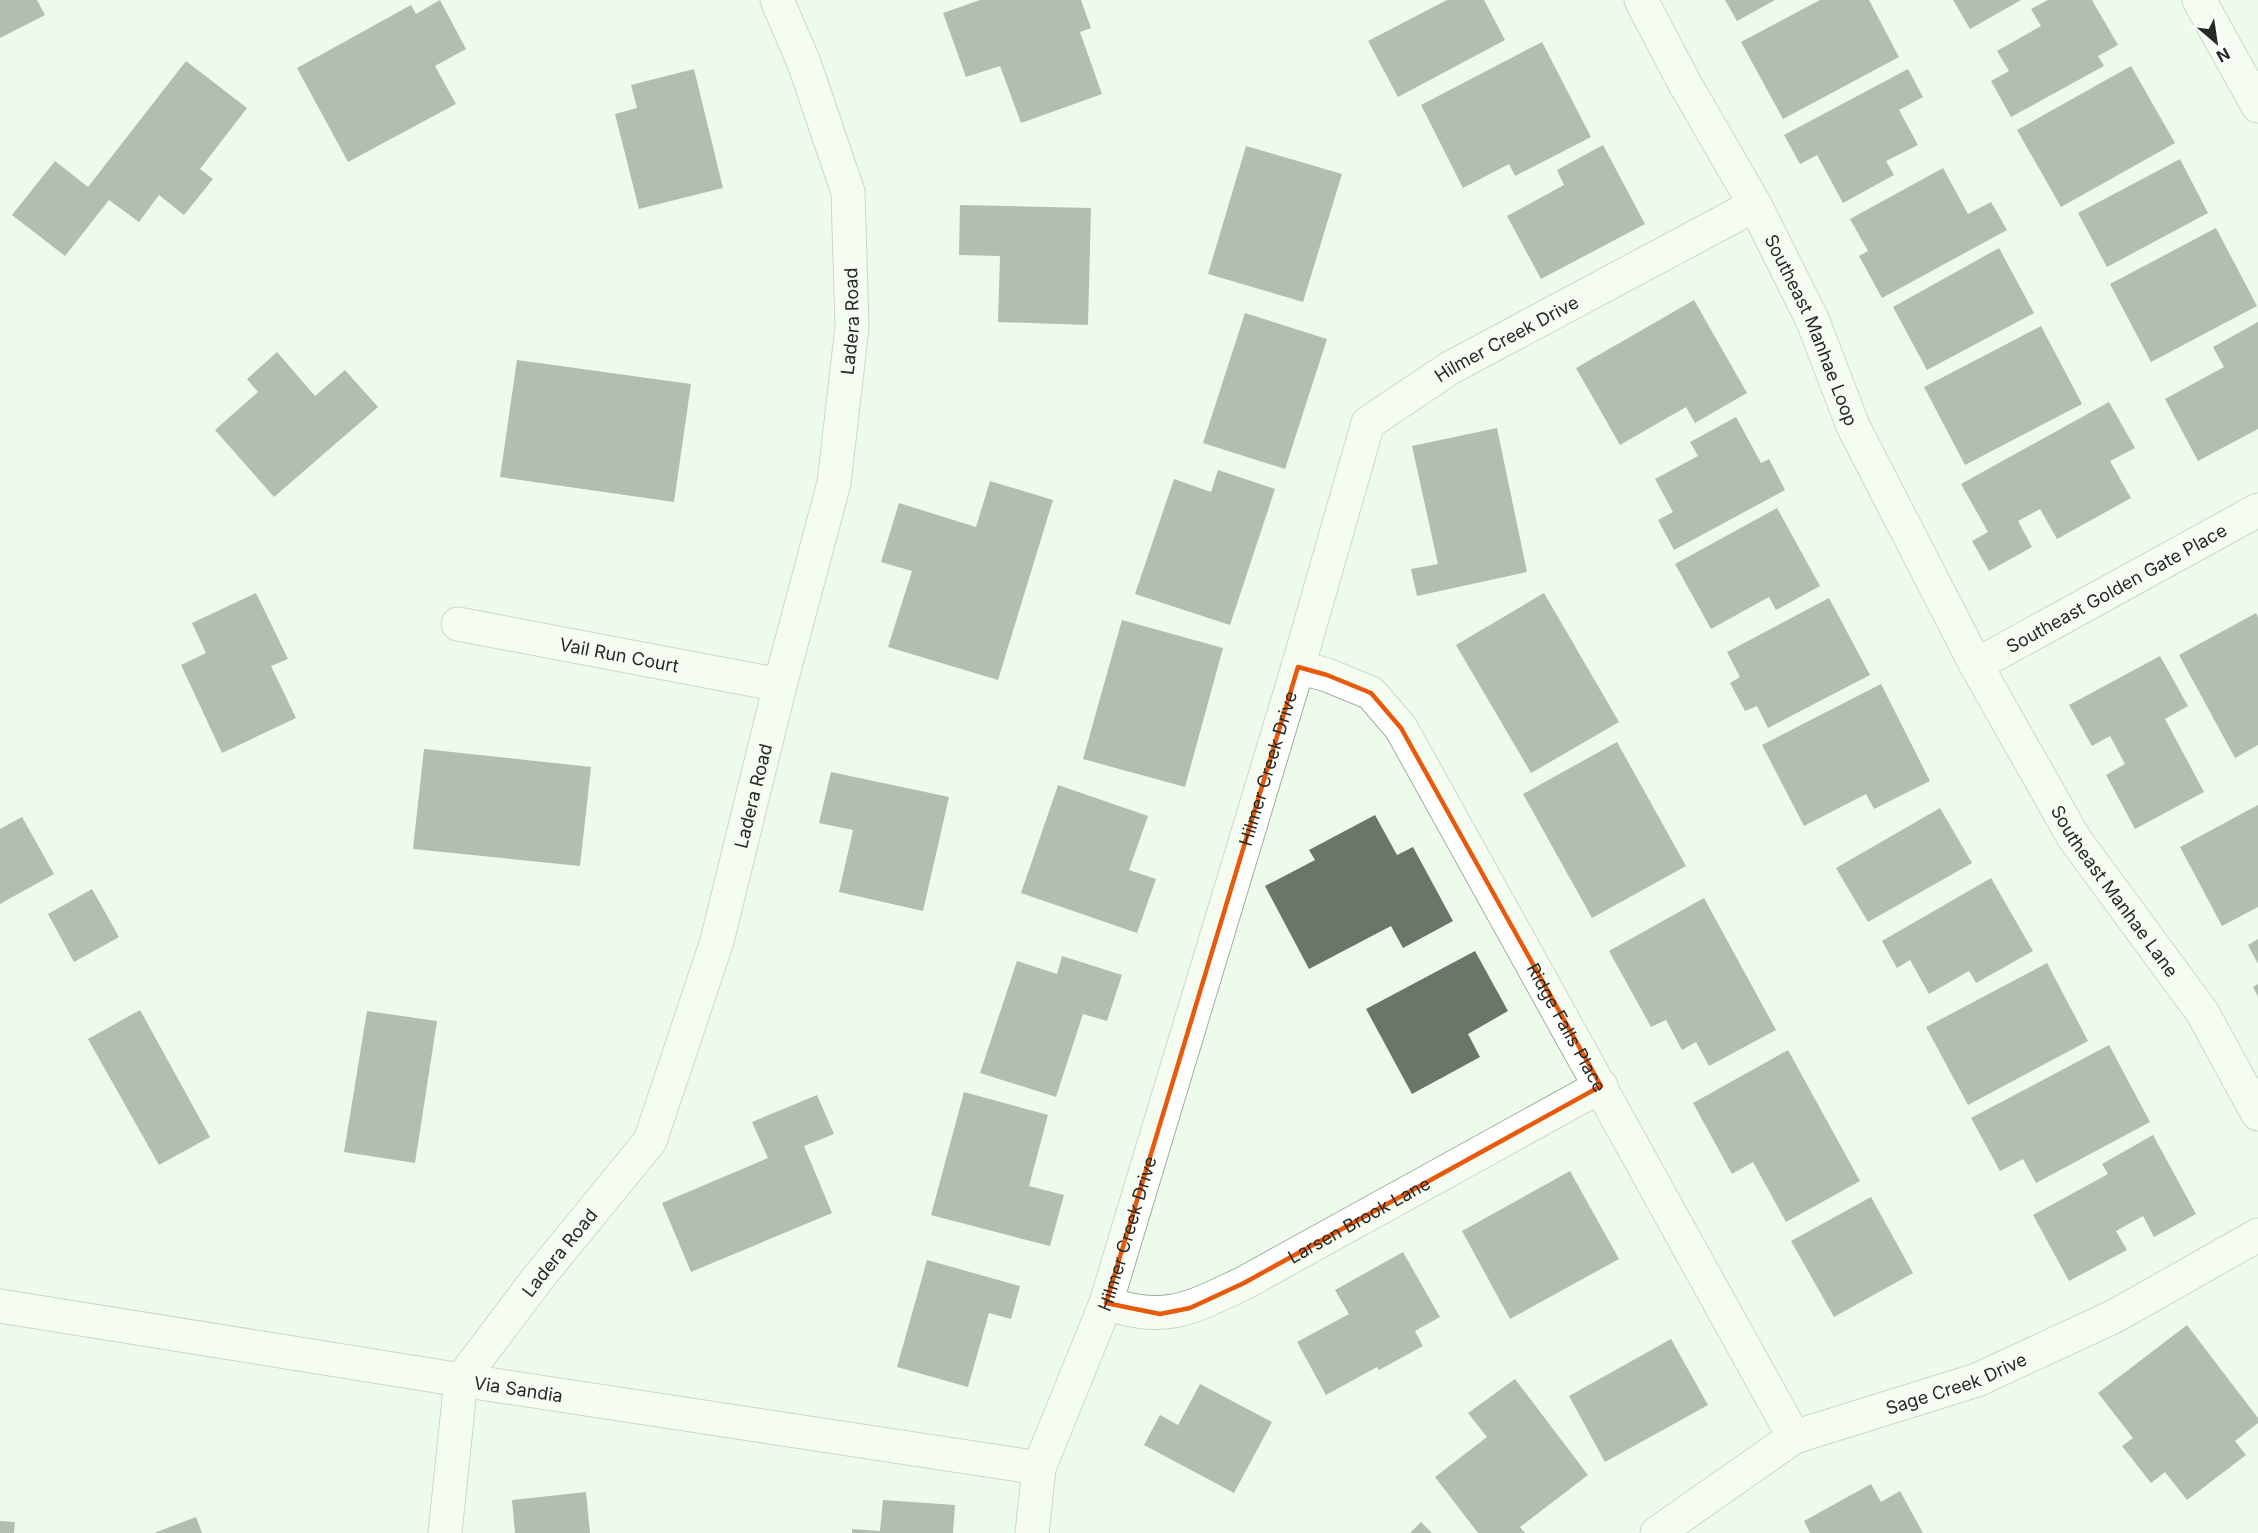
<svg xmlns="http://www.w3.org/2000/svg" width="2258" height="1533" viewBox="0 0 2258 1533" font-family="Inter,sans-serif">
<rect width="100%" height="100%" fill="#edfcea"/>
<g fill="#697767">
<path d="M0,0H37L45,15L0,38Z"/>
<path d="M440,0L466,49L435,66L456,104L348,162L297,68L411,5L416,14Z"/>
<path d="M980,0H1081L1091,28L1080,32L1102,94L1021,123L1000,66L966,77L943,13Z"/>
<path d="M1447,0H1484L1505,40L1398,97L1368,41Z"/>
<path d="M1725,0H1775L1737,21Z"/>
<path d="M1820,0H1869L1899,57L1783,119L1741,42Z"/>
<path d="M1953,0H2021L1970,29Z"/>
<path d="M2048,0H2092L2118,45L2098,56L2104,66L2011,117L1991,81L2009,71L1997,51L2041,26L2031,9Z"/>
<path d="M1542,42L1591,137L1515,176L1509,164L1463,188L1421,105Z"/>
<path d="M186,61L247,108L200,169L213,179L184,215L159,195L139,222L109,200L65,256L12,215L55,161L88,187Z"/>
<path d="M2131,66L2175,143L2061,207L2017,130Z"/>
<path d="M694,69L723,188L639,209L615,114L637,108L631,85Z"/>
<path d="M1908,69L1923,97L1899,110L1918,145L1886,161L1894,175L1843,203L1817,155L1800,164L1784,135Z"/>
<path d="M1603,145L1645,224L1541,279L1507,216L1564,185L1557,170Z"/>
<path d="M1246,146L1342,174L1303,302L1208,274Z"/>
<path d="M2180,159L2208,213L2107,267L2078,213Z"/>
<path d="M1943,168L1968,214L1991,202L2007,230L1882,298L1859,256L1868,251L1850,219Z"/>
<path d="M960,205L1091,208L1088,325L998,322L1000,256L959,255Z"/>
<path d="M2216,228L2257,306L2151,362L2110,284Z"/>
<path d="M1999,248L2034,313L1927,370L1893,307Z"/>
<path d="M1694,300L1747,393L1695,423L1686,407L1620,445L1576,368Z"/>
<path d="M1245,313L1327,339L1285,469L1203,443Z"/>
<path d="M2258,322V429L2198,461L2165,399L2224,367L2213,347Z"/>
<path d="M2041,326L2082,404L1965,465L1924,387Z"/>
<path d="M277,352L315,396L345,370L378,407L274,497L215,430L258,392L247,379Z"/>
<path d="M517,360L691,384L674,502L500,477Z"/>
<path d="M2109,402L2135,448L2110,461L2131,498L2057,539L2040,509L2018,521L2032,547L1989,571L1972,541L1988,532L1961,484Z"/>
<path d="M1736,417L1761,463L1769,459L1785,490L1674,550L1658,520L1673,512L1655,479L1698,456L1690,442Z"/>
<path d="M1497,428L1527,572L1417,596L1411,569L1438,564L1412,446Z"/>
<path d="M1218,470L1275,489L1230,625L1135,594L1174,479L1211,492Z"/>
<path d="M990,481L1053,500L998,680L888,647L912,571L881,562L899,503L976,527Z"/>
<path d="M1777,508L1820,586L1776,610L1769,597L1711,629L1675,564Z"/>
<path d="M256,593L288,659L271,666L296,718L222,753L181,665L206,653L192,623Z"/>
<path d="M1544,593L1619,722L1531,773L1456,645Z"/>
<path d="M1829,598L1870,675L1768,728L1757,706L1745,711L1730,683L1740,677L1727,652Z"/>
<path d="M2256,613L2258,617V745L2235,758L2179,655Z"/>
<path d="M1122,620L1223,648L1185,787L1083,759Z"/>
<path d="M2160,656L2188,706L2165,719L2204,792L2135,829L2106,775L2125,764L2110,736L2092,746L2069,705Z"/>
<path d="M1881,684L1930,781L1874,809L1866,794L1804,826L1762,745Z"/>
<path d="M1617,742L1686,866L1592,918L1523,794Z"/>
<path d="M424,749L591,767L580,866L413,849Z"/>
<path d="M831,772L949,797L923,911L839,892L853,830L819,823Z"/>
<path d="M1058,785L1148,816L1129,870L1156,879L1137,933L1021,893Z"/>
<path d="M2258,805V907L2222,926L2180,847Z"/>
<path d="M1940,808L1972,863L1868,922L1836,868Z"/>
<path d="M1375,815L1397,855L1413,847L1453,921L1403,948L1391,926L1309,969L1265,886L1315,860L1309,850Z"/>
<path d="M22,817L54,874L0,904V829Z"/>
<path d="M1991,878L2033,951L1976,983L1969,971L1929,994L1910,960L1897,968L1882,941Z"/>
<path d="M92,889L119,937L74,962L48,914Z"/>
<path d="M1704,898L1776,1030L1709,1066L1696,1042L1682,1050L1666,1020L1651,1027L1609,951Z"/>
<path d="M2258,939V964L2248,945Z"/>
<path d="M1475,951L1508,1011L1468,1034L1480,1057L1412,1094L1366,1009Z"/>
<path d="M1062,956L1122,975L1107,1021L1083,1014L1056,1097L980,1073L1017,961L1057,974Z"/>
<path d="M2047,963L2088,1041L1968,1105L1926,1027Z"/>
<path d="M2258,984V997L2253,987Z"/>
<path d="M140,1010L210,1137L159,1165L88,1039Z"/>
<path d="M367,1011L437,1021L415,1163L344,1152Z"/>
<path d="M2109,1045L2150,1122L2036,1183L2023,1159L2000,1171L1971,1118Z"/>
<path d="M1788,1050L1860,1181L1786,1222L1753,1162L1732,1174L1693,1103Z"/>
<path d="M964,1092L1048,1115L1029,1186L1064,1195L1050,1246L931,1215Z"/>
<path d="M817,1095L834,1134L804,1146L832,1213L691,1272L662,1203L768,1158L752,1122Z"/>
<path d="M2153,1135L2196,1214L2154,1237L2143,1216L2116,1231L2127,1250L2069,1281L2033,1215L2108,1174L2102,1164Z"/>
<path d="M1570,1171L1619,1259L1510,1319L1462,1231Z"/>
<path d="M1871,1197L1913,1273L1834,1317L1791,1241Z"/>
<path d="M1403,1252L1440,1317L1415,1331L1423,1346L1379,1370L1377,1367L1326,1395L1297,1342L1349,1314L1335,1290Z"/>
<path d="M927,1260L1020,1286L1011,1319L989,1313L968,1387L897,1367Z"/>
<path d="M2187,1325L2258,1418V1423L2235,1441L2246,1455L2187,1500L2165,1472L2151,1483L2122,1446L2133,1438L2098,1393Z"/>
<path d="M1671,1339L1708,1405L1605,1462L1569,1396Z"/>
<path d="M1515,1379L1588,1475L1520,1527L1525,1533H1478L1435,1477L1487,1437L1468,1413Z"/>
<path d="M1200,1384L1272,1422L1234,1493L1144,1445L1160,1415L1178,1425Z"/>
<path d="M1871,1484L1881,1502L1900,1491L1923,1533H1810L1804,1521Z"/>
<path d="M586,1492L590,1533H515L512,1500Z"/>
<path d="M883,1500L955,1505L953,1533H852V1529L880,1531Z"/>
<path d="M196,1517L202,1533H154Z"/>
<path d="M0,1521L15,1522L14,1533H0Z"/>
<path d="M1421,1522L1432,1533H1410Z"/>
</g>
<g fill="none" stroke-linecap="round" stroke-linejoin="round">
<g stroke="#9fae9d" stroke-width="35">
<g id="street">
<path id="s1" d="M1641,0L1684,82L1755,205L1812,319L1853,426L1976,665L2074,838L2202,1012L2258,1114"/>
<path d="M2199,0L2258,106"/>
<path id="s2" d="M458,624L780,685"/>
<path id="s3" d="M1976,665L2258,510"/>
<path id="s4" d="M1298,667L1327,675L1371,693L1401,728L1794,1437"/>
<path id="s5" d="M1106,1303C1165,1324 1191,1308 1244,1283L1601,1086"/>
<path id="s6" d="M0,1306L461,1380L1039,1468"/>
<path id="s7" d="M445,1533L461,1380L538,1278L650,1141L717,941L780,685L834,483L852,327L848,192L804,63L777,0"/>
<path id="s8" d="M1032,1533L1039,1468L1106,1303L1298,667L1368,423L1450,368L1755,205"/>
<path id="s9" d="M1657,1533L1794,1437L1977,1380L2115,1316L2258,1235"/>
</g>
</g>
<use href="#street" stroke="#fff" stroke-width="33"/>
</g>
<path d="M0 0H2258V1533H0ZM1298,667L1327,675L1371,693L1401,728L1601,1086L1244,1283L1190,1308L1160,1314L1106,1303Z" fill="#edfcea" fill-opacity=".55" fill-rule="evenodd"/>
<path fill="none" stroke="#e8590c" stroke-width="4.5" stroke-linejoin="round" d="M1298,667L1327,675L1371,693L1401,728L1601,1086L1244,1283L1190,1308L1160,1314L1106,1303Z"/>
<g text-anchor="middle" dominant-baseline="central" stroke-width="5" stroke-linejoin="round" paint-order="stroke">
<g font-size="18" fill="#252b25" stroke="#fff">
<text stroke="none"><textPath href="#s7" startOffset="1305">Ladera Road</textPath></text>
<text stroke="none"><textPath href="#s1" startOffset="372">Southeast Manhae Loop</textPath></text>
<text stroke="none"><textPath href="#s8" startOffset="1324">Hilmer Creek Drive</textPath></text>
<text stroke="none"><textPath href="#s3" startOffset="160">Southeast Golden Gate Place</textPath></text>
<text stroke="none"><textPath href="#s2" startOffset="164">Vail Run Court</textPath></text>
<text stroke="none"><textPath href="#s8" startOffset="802">Hilmer Creek Drive</textPath></text>
<text stroke="none"><textPath href="#s7" startOffset="819">Ladera Road</textPath></text>
<text stroke="none"><textPath href="#s1" startOffset="1011">Southeast Manhae Lane</textPath></text>
<text stroke="none"><textPath href="#s4" startOffset="466">Ridge Falls Place</textPath></text>
<text stroke="none"><textPath href="#s5" startOffset="276">Larsen Brook Lane</textPath></text>
<text stroke="none"><textPath href="#s8" startOffset="316">Hilmer Creek Drive</textPath></text>
<text stroke="none"><textPath href="#s7" startOffset="315">Ladera Road</textPath></text>
<text stroke="none"><textPath href="#s9" startOffset="338">Sage Creek Drive</textPath></text>
<text stroke="none"><textPath href="#s6" startOffset="525">Via Sandia</textPath></text>
</g>
</g>
<g transform="translate(2216 42) rotate(151)" stroke="#ffffff" stroke-width="4.5" paint-order="stroke">
<path d="M0-4.5L10 22L0 15L-10 22Z" fill="#252b25"/>
<text y="-9" font-size="16" font-weight="bold" text-anchor="middle" fill="#252b25">N</text>
</g>
</svg>
